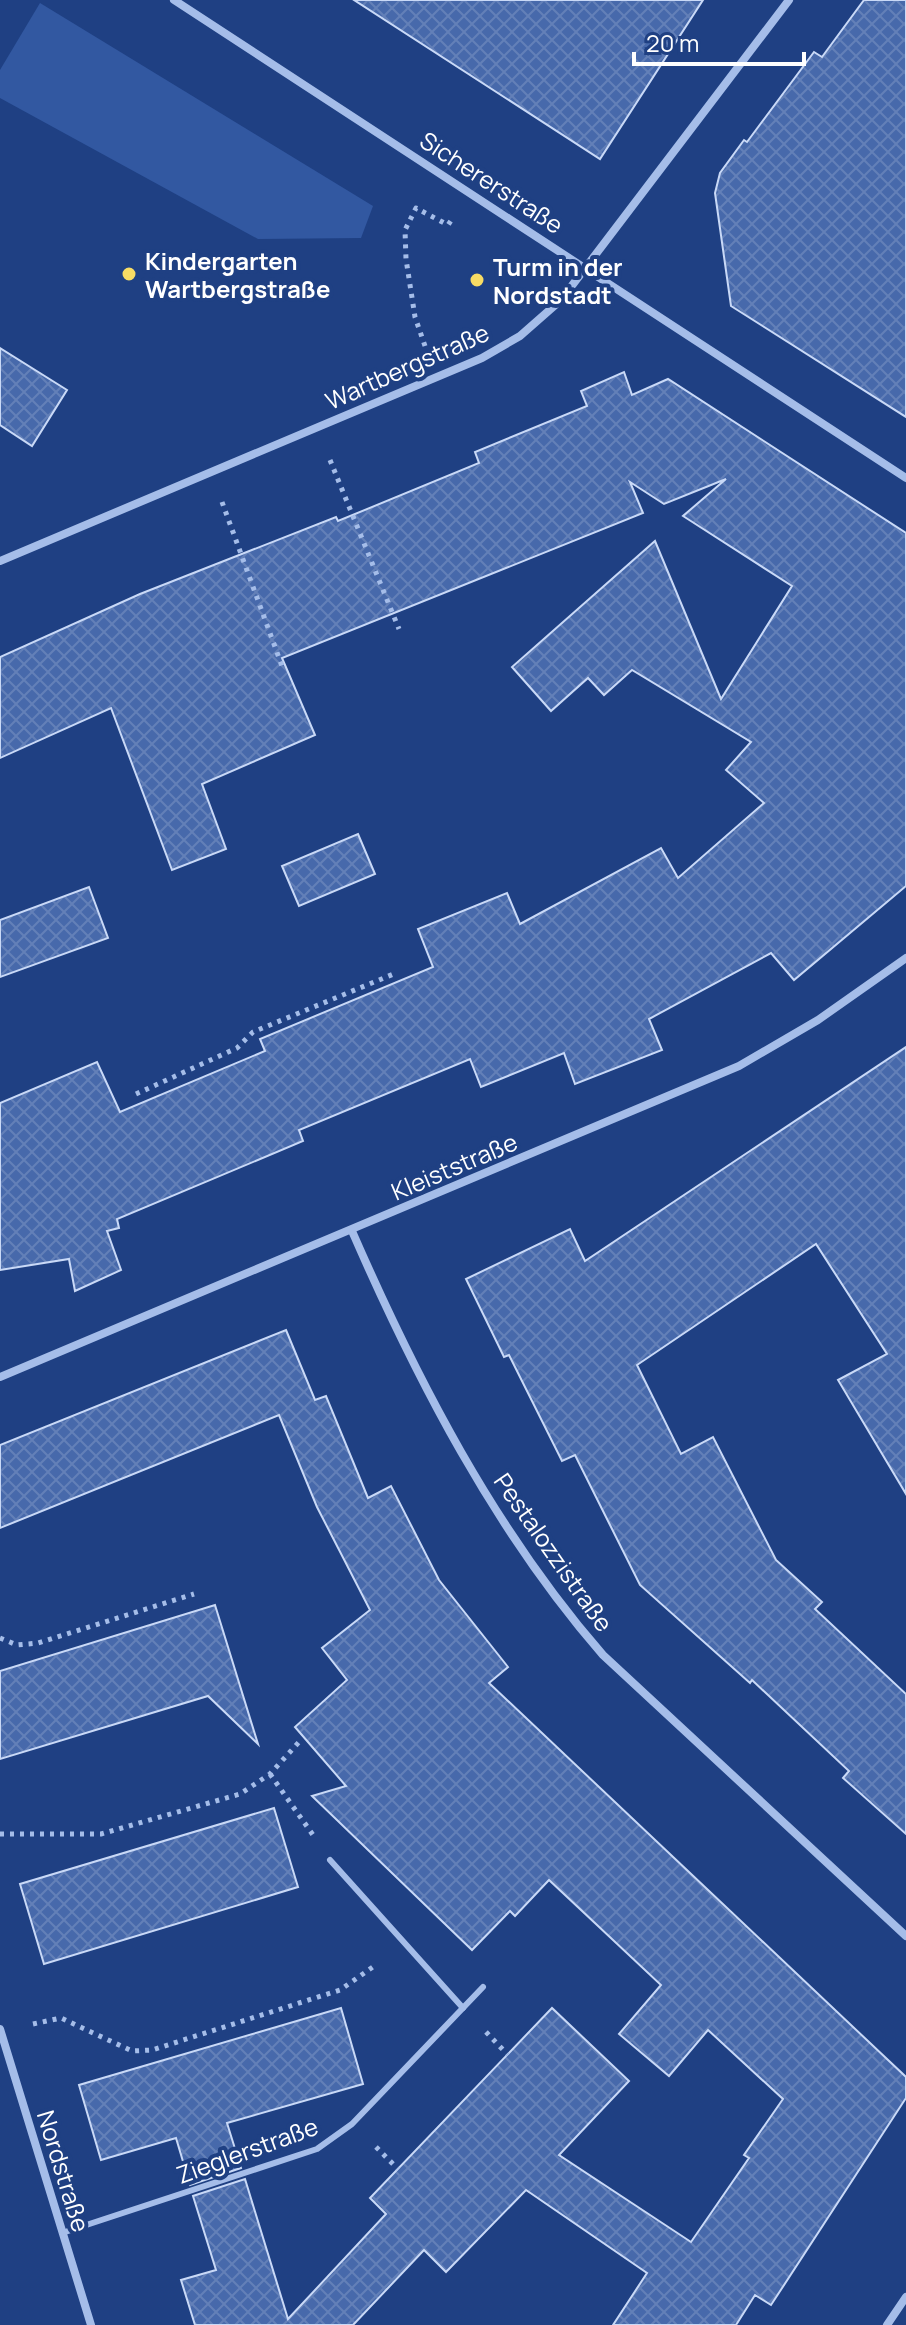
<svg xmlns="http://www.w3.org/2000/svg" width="906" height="2325" viewBox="0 0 906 2325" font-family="Manrope,sans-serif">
<defs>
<pattern id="building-cross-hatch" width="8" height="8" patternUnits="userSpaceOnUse" patternTransform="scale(2)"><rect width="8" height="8" fill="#4769ab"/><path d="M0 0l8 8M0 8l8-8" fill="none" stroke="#6380b8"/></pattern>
</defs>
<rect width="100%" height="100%" fill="#1f4083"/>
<path fill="#3258a1" d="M40,3L373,206L361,238L258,239L0,98V70Z"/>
<g fill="url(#building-cross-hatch)" stroke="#c9d9f7" stroke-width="2">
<path d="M354,0H703L600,159Z"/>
<path d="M864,0H906V417L731,306L715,193L720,173L744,140L747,142L814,52L822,57Z"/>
<path d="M0,348L67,390L32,446L0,425Z"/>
<path d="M624,372L632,395L668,379L906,533V886L794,980L771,953L649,1019L662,1050L575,1084L564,1053L481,1087L470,1059L299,1130L303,1141L117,1219L119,1228L107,1231L121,1270L75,1291L69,1259L0,1270V1103L97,1062L120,1112L265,1051L260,1039L433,967L418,929L507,893L520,924L661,848L678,878L764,803L726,770L751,742L632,670L604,695L588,678L551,711L512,667L655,541L721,699L792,586L683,516L726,479L664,504L630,482L643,513L282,658L315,735L202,784L226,849L172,870L111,708L0,758V657L140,594L336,517L338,521L479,463L475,452L587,406L581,391Z"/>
<path d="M358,834L375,874L299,906L282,866Z"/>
<path d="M89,887L108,938L0,977V920Z"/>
<path d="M906,1047V1494L838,1380L887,1354L816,1244L637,1365L681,1454L713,1437L776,1560L822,1602L815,1609L906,1694V1834L843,1778L849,1771L752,1680L750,1683L640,1585L575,1455L562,1461L509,1355L504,1357L466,1279L570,1229L585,1261Z"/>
<path d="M286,1330L315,1400L326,1396L368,1498L391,1486L439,1580L508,1667L489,1683L906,2077V2098L771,2305L755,2295L736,2325H613L647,2273L526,2190L446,2272L424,2250L353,2325H195L181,2280L216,2270L193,2196L245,2179L288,2319L386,2214L370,2198L552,2008L629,2081L559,2155L691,2242L749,2158L744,2155L783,2099L708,2030L669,2076L619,2034L661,1985L549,1880L515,1916L510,1911L472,1950L312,1796L346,1786L295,1727L347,1680L322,1648L370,1610L317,1507L279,1415L0,1528V1445Z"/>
<path d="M215,1605L258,1744L208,1696L0,1759V1671Z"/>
<path d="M274,1808L298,1887L44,1964L20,1884Z"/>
<path d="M341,2008L363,2084L227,2123L241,2168L190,2185L176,2138L101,2160L79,2085Z"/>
</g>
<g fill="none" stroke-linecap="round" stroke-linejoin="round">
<g stroke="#a5bde9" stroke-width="5" stroke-dasharray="4 6" stroke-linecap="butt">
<path d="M425,346L415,317L406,259L405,230L416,208L448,225L452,219"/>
<path d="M330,460L399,629"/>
<path d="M222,502L282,666"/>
<path d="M136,1094L237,1048L253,1032L396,973"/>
<path d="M0,1638L17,1645L38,1643L194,1594"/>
<path d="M270,1774L313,1835"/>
<path d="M0,1834H101L240,1794L270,1774L299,1742"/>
<path d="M33,2024L61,2018L132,2051L152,2050L340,1990L377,1964"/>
<path d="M486,2032L508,2055"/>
<path d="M376,2147L398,2169"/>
</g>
<g stroke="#a5bde9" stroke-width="6">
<path d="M330,1860L463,2008"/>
<path d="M62,2233L317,2149L352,2124L483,1987"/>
</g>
<g stroke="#a5bde9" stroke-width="8">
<path d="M174,0L906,478"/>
<path d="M0,561L482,358L520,336L561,300L789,0"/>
<path d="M352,1231C417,1380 495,1531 603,1655L906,1936"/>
<path d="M0,1377L739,1066L818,1020L906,958"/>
<path d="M0,2029L91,2325"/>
<path d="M887,2325L906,2297"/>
</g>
</g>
<g fill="#f8dc64" stroke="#1f4083" stroke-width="3">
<circle cx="129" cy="274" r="8"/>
<circle cx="477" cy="280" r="8"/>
</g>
<g text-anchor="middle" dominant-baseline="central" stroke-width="8" stroke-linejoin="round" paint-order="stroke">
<g font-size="24" fill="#fff" stroke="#1f4083">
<text transform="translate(492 182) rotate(33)">Sichererstraße</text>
<text transform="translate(407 366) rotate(-24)">Wartbergstraße</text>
<text transform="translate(454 1166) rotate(-23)">Kleiststraße</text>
<text transform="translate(554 1552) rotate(55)">Pestalozzistraße</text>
<text transform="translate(247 2150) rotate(-20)">Zieglerstraße</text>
<text transform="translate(64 2171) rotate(73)">Nordstraße</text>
</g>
<g font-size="24" font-weight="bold" fill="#fff" stroke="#1f4083" text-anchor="start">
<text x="145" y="260">Kindergarten<tspan x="145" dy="28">Wartbergstraße</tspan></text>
<text x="493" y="266">Turm in der<tspan x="493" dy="28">Nordstadt</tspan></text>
</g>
</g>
<path d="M634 52v12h170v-12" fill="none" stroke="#ffffff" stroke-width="4"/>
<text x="646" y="52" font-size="24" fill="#ffffff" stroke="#1f4083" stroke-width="6" paint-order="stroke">20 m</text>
</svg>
